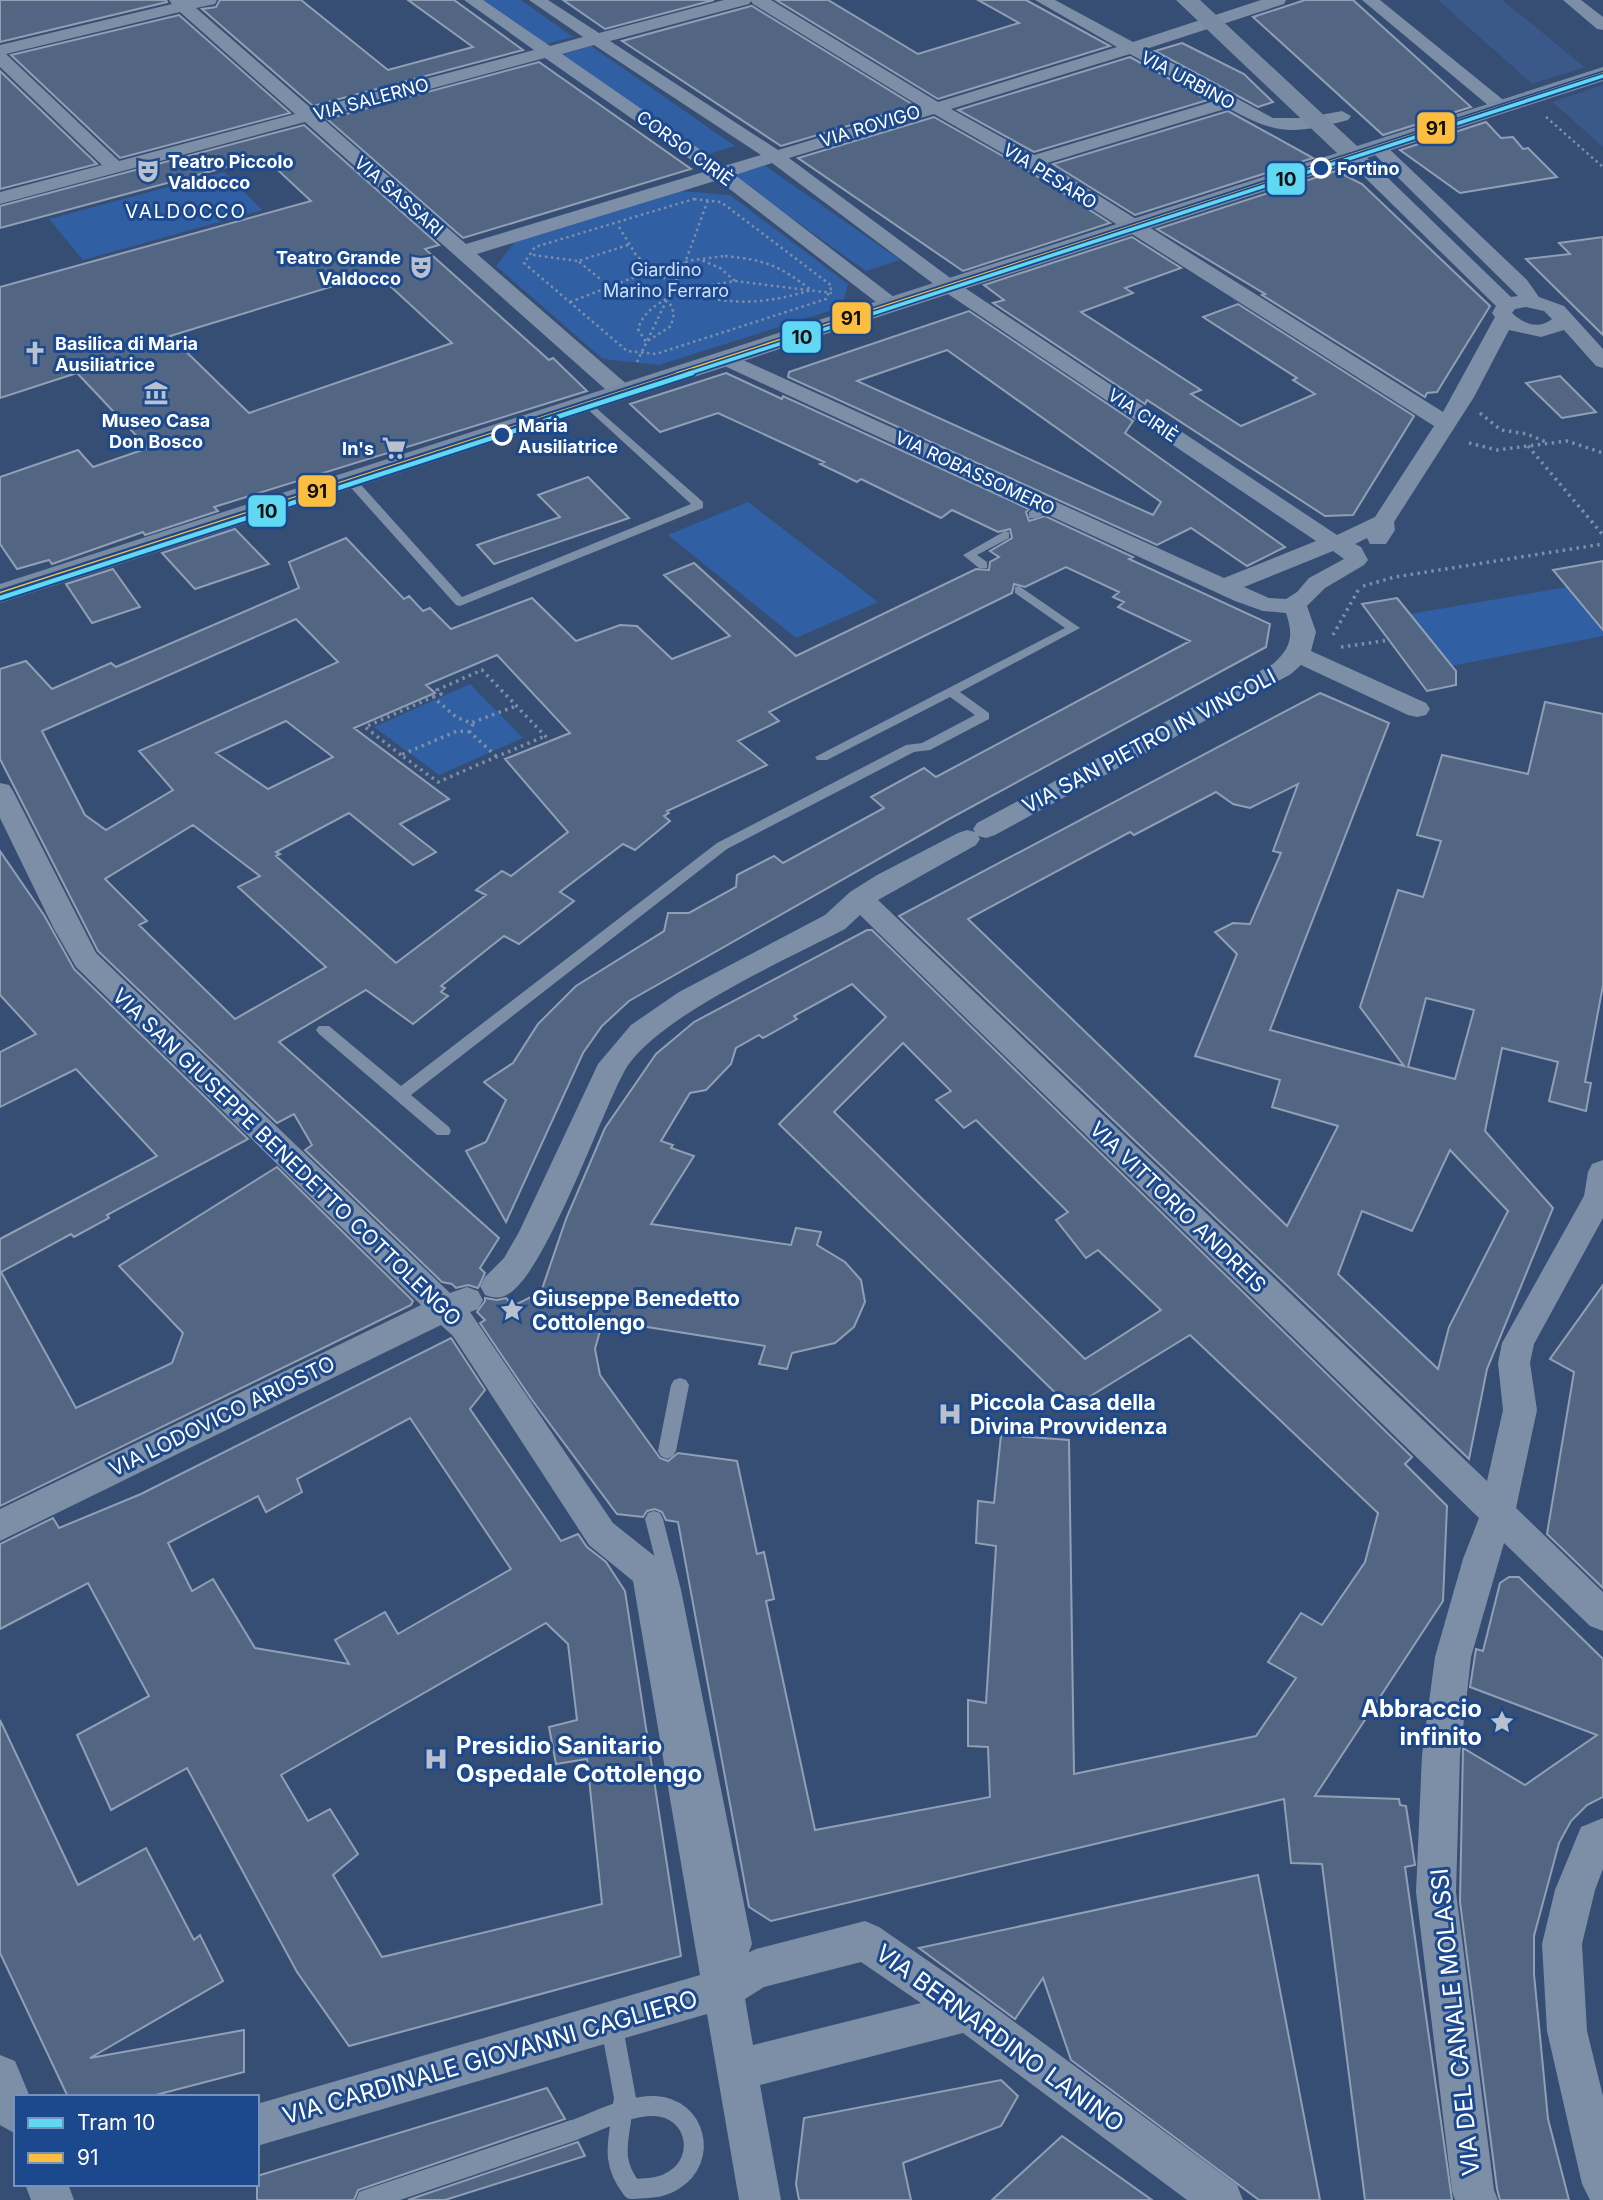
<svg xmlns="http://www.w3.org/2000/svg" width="1603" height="2200" viewBox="0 0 1603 2200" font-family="Inter,sans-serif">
<rect width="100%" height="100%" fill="#364e73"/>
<g fill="#305fa3">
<path d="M478,0H521L573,37L542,45Z"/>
<path d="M591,46L735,146L702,156L560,55Z"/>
<path d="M764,165L900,260L866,271L731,175Z"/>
<path d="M224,172L262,210L83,260L49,219Z"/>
<path d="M682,191L730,195L848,284L842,307L659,365L603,359L496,266L515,242Z"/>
<path d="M748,502L878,602L796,638L668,535Z"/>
<path d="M1567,587L1603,629V636L1451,666L1410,614Z"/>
<path d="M470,684L523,738L439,775L374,727Z"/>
</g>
<path fill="#3a598a" d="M1438,0H1502L1603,82V147Z"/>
<path fill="#364e73" d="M1589,66L1603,77V85L1549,103L1528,85Z"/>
<g fill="#526683" stroke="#919fb5" stroke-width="2" fill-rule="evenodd">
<path d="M0,0H166L167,2L0,42Z"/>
<path d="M220,0H301L388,70L473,47L408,0H454L523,50L313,106L202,9L216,7Z"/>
<path d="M563,0H714L605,29Z"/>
<path d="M776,0H828L918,54L1019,23L978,0H1026L1110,46L938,99Z"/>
<path d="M1305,0H1353L1471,107L1383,135L1253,17Z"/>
<path d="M751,6H752L915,106L781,146L622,41Z"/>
<path d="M179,15L290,113L120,158L11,55Z"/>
<path d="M1182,43L1244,74L1273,102L1258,107L1155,51Z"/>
<path d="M1130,57L1208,100L1034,152L958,110Z"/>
<path d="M539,62L691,169L463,238L327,119Z"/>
<path d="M0,71L97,164L0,189Z"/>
<path d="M1228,111L1313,158L1135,215L1053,164Z"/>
<path d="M934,117L1024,168L1110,223L963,271L798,158Z"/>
<path d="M1486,122L1501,138L1513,137L1523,149L1528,148L1557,177L1460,193L1400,150Z"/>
<path d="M304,125L439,245L425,249L549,360L553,358L587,391L214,507L218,511L145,535L143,532L52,564L49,560L17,569L0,544V477L78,450L93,467L148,448L77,373L0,398V287L311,201L264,157L0,228V206ZM376,273L452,343L249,413L170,336Z"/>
<path d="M1336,171L1362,184L1490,306L1437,392L1427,393L1425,397L1262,295L1265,294L1157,229Z"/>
<path d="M1132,237L1181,268L1125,288L1133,293L1081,312L1201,390L1191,394L1241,426L1315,394L1293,380L1297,378L1203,317L1238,304L1414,416L1353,515L1325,516L1147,400L1145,404L993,303L1004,300L984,285Z"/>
<path d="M1603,237V335L1526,259L1570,254L1559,243Z"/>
<path d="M969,311L1133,421L1125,433L1285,547L1247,566L1191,528L1157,545L788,377L789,372ZM947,350L1161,502L1153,515L857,381Z"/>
<path d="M726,373L782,399L783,396L1029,509L1026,512L1029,521L1045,516L1133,557L1129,559L1270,624L1266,647L949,819L629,1001L602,1026L583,1053L506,1222L466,1151L486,1142L506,1100L484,1082L513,1063L538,1024L576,986L664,931L668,913H689L736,887L737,875L774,856L783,863L884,808L871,797L924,768L936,777L1190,641L1118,607L1124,602L1113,597L1119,592L1066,567L1025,587L1014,584L1012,593L769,712L779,721L738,741L767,765L667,811L669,813L664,816L670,821L635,850L623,844L560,892L574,901L519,944L504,936L441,986L445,988L441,992L448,996L413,1024L366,990L279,1042L499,1238L480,1268L485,1273L478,1288L468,1285L456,1288L452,1284L442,1282L305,1150L312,1145L294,1114L277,1123L98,951L0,759V669L26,661L52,689L111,663L116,667L299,588L289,562L346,538L404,599L409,596L423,611L430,608L451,629L532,598L576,641L620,625L637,626L672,659L730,636L664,575L694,563L796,656L976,569L989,570L990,562L999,557L990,551L1012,538L1010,529L998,532L952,510L941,518L861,479L857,482L841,474L820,464L824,462L718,413L660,432L630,404ZM296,619L338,662L139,751L173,790L106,830L85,815L42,731ZM497,655L570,733L505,759L568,832L511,876L502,871L476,890L486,895L396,963L276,856L280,854L276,852L349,813L413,865L436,852L400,824L449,799L354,728L435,693L426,685ZM286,721L333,757L268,789L216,753ZM193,825L260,876L238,887L326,967L235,1019L139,925L147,921L105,879Z"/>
<path d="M1560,376L1596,412L1562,418L1526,383Z"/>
<path d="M588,477L629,518L494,564L477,545L560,517L538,495Z"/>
<path d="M235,529L269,564L195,589L162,553Z"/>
<path d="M1603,561V630L1553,570Z"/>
<path d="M113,569L140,607L92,623L66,584Z"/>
<path d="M1397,598L1456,671V685L1427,691L1362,604Z"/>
<path d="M1320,693L1389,723L1270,1030L1404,1066L1360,1007L1398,890L1423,897L1441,841L1417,835L1442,755L1528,774L1545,702L1603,714V985L1585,1082L1591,1083L1586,1111L1549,1101L1558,1062L1502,1048L1485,1131L1553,1208L1487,1369L1469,1459L899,916ZM1298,784L1273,851L1281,853L1250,924L1233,923L1215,932L1237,954L1195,1056L1280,1080L1272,1107L1338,1126L1287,1226L968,919L1130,832L1134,835L1216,792L1233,804L1250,808ZM1426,998L1474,1010L1455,1079L1408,1067ZM1450,1150L1508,1211L1449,1327L1438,1369L1338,1274L1362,1211L1412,1231Z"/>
<path d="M0,851L44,915L74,969L248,1139L107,1215L109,1218L74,1237L71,1234L1,1272L76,1408L172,1363L183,1333L119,1266L277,1167L413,1301L411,1305L0,1506V1239L157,1156L76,1069L0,1107V1052L36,1034L0,995Z"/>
<path d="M867,930H872L1412,1457L1405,1464L1447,1506L1443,1601L1315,1796L1399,1799L1400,1805L1406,1806L1415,1865L1405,1867L1452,2200H1365L1322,1864L1291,1863L1284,1799L771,1921L749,1907L678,1522L666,1520L662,1512L655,1509L647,1511L643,1517L617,1514L532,1400L480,1323L485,1320L477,1312L485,1301V1298L497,1300L506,1298L513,1306L541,1292L566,1219L605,1128L656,1054L694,1022ZM852,984L886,1017L779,1124L1071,1408L1190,1335L1378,1513L1365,1562L1322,1625L1301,1613L1268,1662L1296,1678L1256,1736L1074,1774L1069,1440L1001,1435L994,1503L978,1501L976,1543L996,1546L986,1703L968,1700V1746L988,1747L990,1797L815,1830L766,1601L774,1599L764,1552L757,1554L737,1461L678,1453L668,1461L660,1458L600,1375L595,1349L603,1320L765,1346L759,1364L787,1369L792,1353L835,1343L854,1327L865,1302L861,1280L845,1262L817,1245L821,1232L796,1228L791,1245L651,1224L694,1156L671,1148L673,1145L661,1141L690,1093L706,1090L731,1064L736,1048L759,1035L763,1038L797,1019L794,1016ZM903,1043L951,1091L936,1100L964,1128L976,1120L1068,1212L1056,1220L1086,1258L1098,1250L1161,1310L1085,1359L834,1112Z"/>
<path d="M1603,1285V1588L1547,1534L1574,1372L1550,1359Z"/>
<path d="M451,1338L485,1390L470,1409L561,1541L578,1534L587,1547L606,1562L625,1591L681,1956L349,2046L297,1972L187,1768L111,1810L77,1735L149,1696L88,1583L0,1629V1544L53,1518L59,1528L141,1494ZM410,1418L511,1569L398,1634L385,1612L335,1640L349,1664L255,1648L213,1579L192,1591L168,1543L258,1496L266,1512L302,1492L297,1479ZM546,1623L568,1644L577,1720L549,1727L556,1764L587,1759L602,1904L382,1957L333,1875L358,1854L330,1809L308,1821L281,1775Z"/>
<path d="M1509,1577H1519L1603,1659V1797L1587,1805L1571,1821L1559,1843L1534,1936V1974L1548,2119L1569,2200H1500L1497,2189L1460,1902L1463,1748L1525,1785L1597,1735L1470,1687L1476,1649L1483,1651L1500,1583Z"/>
<path d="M0,1720L78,1885L146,1848L194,1940L200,1935L223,1981L90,2058L244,2030V2072L148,2097H68L0,1953Z"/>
<path d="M1258,1875L1320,2200H1259L1071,2060L1043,1978L1015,2019L919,1948Z"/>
<path d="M1001,2080L1018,2096L1001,2126L903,2163L911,2200H799L796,2184L804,2118Z"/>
<path d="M547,2088L565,2119L358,2190L354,2200H257V2176Z"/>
<path d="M1062,2136L1152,2200H992Z"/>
<path d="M578,2142L585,2156L445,2200H408Z"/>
</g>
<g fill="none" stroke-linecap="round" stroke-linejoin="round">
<g stroke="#7d8fa7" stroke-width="2.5" stroke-dasharray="2.5 3.5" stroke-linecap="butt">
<path d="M1546,117L1603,167"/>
<path d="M694,199L721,202L832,286L826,299L656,354L627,351L524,263L535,247Z"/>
<path d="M619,227L636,255L653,270"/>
<path d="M533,255L578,261"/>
<path d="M725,256C765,260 779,265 811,290C755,308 701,308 653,270L693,260Z"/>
<path d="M735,281L832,293"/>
<path d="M609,286L578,261L628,245"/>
<path d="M688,289L735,281L720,268L701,260"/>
<path d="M668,298L674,314L671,326L646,342L638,329C643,313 654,306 668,298Z"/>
<path d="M570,302L653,270"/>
<path d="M637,362L686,260L708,200"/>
</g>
<g stroke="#7d8fa7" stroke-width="3.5" stroke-dasharray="2.5 4.5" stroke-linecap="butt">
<path d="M1480,413L1501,430L1527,434L1546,442"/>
<path d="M1469,443L1497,450L1567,441L1603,453"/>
<path d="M1528,446L1603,535"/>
<path d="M1363,586L1395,577L1603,544"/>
<path d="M1333,635L1360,587"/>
<path d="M1341,647L1390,640"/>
<path d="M433,697L441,694L437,690L482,670L550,741"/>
<path d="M473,724L470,732L497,757"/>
<path d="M470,732L457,731L401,755L438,782L545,736"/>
<path d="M401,755L365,727L433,697L456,717L471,723L516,706"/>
</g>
<g fill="#7d8fa7" fill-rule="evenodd">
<path d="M587,400L703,502V508L460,606L456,605L344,480L346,477H354L462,597L691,504L583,405L581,403Z"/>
<path d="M1046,502L1052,506C1047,513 1037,520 1029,518V512Z"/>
<path d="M1005,531L1009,532V538L977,555L987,562V568H979L963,555Z"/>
<path d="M1019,586L1080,628L960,692L989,713V719L930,750L914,752L727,849L411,1095L449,1127L451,1131L449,1135H437L319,1034L316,1030L319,1026H329L401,1086L717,843L906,745L922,743L975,715L950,697L827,760H817L815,757L1065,628L1015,593V587Z"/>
<path d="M680,1378L686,1380L689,1385L676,1451L673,1456L667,1459L661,1456L658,1451L671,1385L674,1380Z"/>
<path d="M654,1511L660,1513L663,1519L681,1590L752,1944L737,1982L729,1985L721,1982L718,1974L730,1944L663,1590L645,1519L648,1513Z"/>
<path d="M611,2011L619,2014L622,2022L636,2098L629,2129L621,2132L613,2129L610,2121L614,2098L600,2022L603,2014Z"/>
<path d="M571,2120L579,2123L582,2131L579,2139L571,2142L400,2200H356L359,2192L367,2189Z"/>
</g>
<g fill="#7d8fa7" fill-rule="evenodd">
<path d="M169,0H217L215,4L196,8L312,109L534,50L464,0H483L550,46L583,37L529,0H548L599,33L724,0H771L938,102L1117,47L1035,0H1055L1133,42L1261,0H1286L1284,4L1146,49L1273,118H1304L1342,111L1351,116L1348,120C1293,134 1279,136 1228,108L1047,163L1443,412L1495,317L1492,313L1496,306L1345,158L1343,154L1345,150H1359L1511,297L1518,296L1367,147L1369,143H1383L1527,280L1539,297L1564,306L1603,349V368L1596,366L1564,330L1541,337L1509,330L1474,397L1394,522L1395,530L1386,544H1370L1367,538L1355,544L1361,547L1368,560L1364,565L1325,588L1307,606L1316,632L1311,651L1426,703L1430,709L1426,715L1417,717L1408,715L1301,665L1291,674L995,835L986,838L978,836L980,839L976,845L878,900L1487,1481L1503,1410L1498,1363L1502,1343L1584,1196L1588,1172L1592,1164L1603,1160V1218L1534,1344L1530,1363L1537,1410L1516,1508L1603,1592V1631L1590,1626L1504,1543L1471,1657L1460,1755L1456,1892L1494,2190L1498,2200H1455L1452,2191L1416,1892L1422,1755L1435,1657L1463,1559L1479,1518L860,915L845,929C788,959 653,1018 624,1072C599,1119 547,1268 510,1293C501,1299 494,1298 485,1295L480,1286L485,1277L504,1258L519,1232L598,1064L631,1025L679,992L825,915L850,892L877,875L958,833L967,830L975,832L973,829L977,823L1273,664C1291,648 1294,636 1286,613L1263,611L1235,601L718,363L715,359L718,355H732L1224,578L1316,541L939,288L772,163L735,175L899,301L902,305L899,309H885L718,180L477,254L630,387L633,392L630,397H614L305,122L0,204V192L102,165L0,67V45L172,4ZM751,1L753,4L921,107L778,150L610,41L749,4ZM180,12L295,114L119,161L6,54ZM594,45L761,155L724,166L562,54ZM1130,54L1215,101L1034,155L951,109ZM545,58L707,171L466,244L322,118ZM934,114L1025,166L1434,426L1375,517L1337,535L953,280L789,158ZM1526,307L1544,311L1552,319C1538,330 1524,324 1512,313L1515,309ZM1333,551L1344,559L1309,578L1297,592L1286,599L1269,598L1244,587Z"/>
<path d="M1362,0H1380L1507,103L1510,107L1507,111H1495Z"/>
<path d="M1563,0H1581L1603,17V30L1597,29Z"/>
<path d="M0,783L9,785L13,791L96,953L450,1293L467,1287L478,1291L483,1300L478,1309L470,1312L613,1523L662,1562L667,1573L737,1958L756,1949L865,1921L879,1927L982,1998L1237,2185L1243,2200H1187L963,2033L760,2085L781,2200H739L707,2014L257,2146V2104L700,1975L633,1581L589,1545L453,1336L441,1325L0,1541V1509L421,1305L76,967L53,927L0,818ZM861,1962L921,2003L753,2045L745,1999L764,1987Z"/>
<path d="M1603,1818V1869L1595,1890L1582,1944L1587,2031L1603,2096V2200H1590L1582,2184L1547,2031L1542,1944L1555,1890L1581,1827Z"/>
<path d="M0,2055L15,2061L30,2097H16V2134L0,2125Z"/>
<path d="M25,2184H68L74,2200H31Z"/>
</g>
<path fill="#798aa3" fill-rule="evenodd" d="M1176,0H1200L1357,146L1603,67V81L0,603V584L1337,153Z"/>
<path stroke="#7d8fa7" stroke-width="20" d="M571,2131C596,2122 628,2105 655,2106C696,2108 708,2159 674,2180C661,2189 647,2188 632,2189C614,2166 616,2149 621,2121"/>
<g stroke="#1c498d" stroke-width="7">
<path id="bus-1-far1" d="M677,374L1603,74"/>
</g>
<g stroke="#1c498d" stroke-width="9">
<path id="bus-1" d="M0,594L683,373"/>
</g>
<use href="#bus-1-far1" stroke="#fbbe40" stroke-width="3.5"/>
<use href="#bus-1" stroke="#fbbe40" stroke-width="4.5"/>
<g stroke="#1c498d" stroke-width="7">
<path id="tram-1-far1" d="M687,374L1603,76"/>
</g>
<g stroke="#1c498d" stroke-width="9">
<path id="tram-1" d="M0,598L692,373"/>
</g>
<use href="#tram-1-far1" stroke="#60d8f3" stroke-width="3.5"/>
<use href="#tram-1" stroke="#60d8f3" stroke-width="4.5"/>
</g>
<defs>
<g id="theatre-bare" transform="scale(1.89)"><path d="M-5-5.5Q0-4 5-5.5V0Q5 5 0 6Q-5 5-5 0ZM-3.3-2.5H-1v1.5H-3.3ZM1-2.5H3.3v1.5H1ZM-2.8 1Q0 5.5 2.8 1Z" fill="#b9c1ce" stroke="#1c498d" stroke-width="2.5" paint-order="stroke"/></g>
<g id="church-bare" transform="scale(1.89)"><path d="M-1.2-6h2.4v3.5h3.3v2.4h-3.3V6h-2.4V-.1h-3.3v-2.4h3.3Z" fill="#b9c1ce" stroke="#1c498d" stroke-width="2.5" paint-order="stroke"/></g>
<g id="museum-bare" transform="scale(1.89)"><path d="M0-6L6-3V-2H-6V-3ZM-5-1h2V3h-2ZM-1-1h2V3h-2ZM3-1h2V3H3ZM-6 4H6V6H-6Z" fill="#b9c1ce" stroke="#1c498d" stroke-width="2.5" paint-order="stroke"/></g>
<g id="supermarket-bare" transform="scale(1.89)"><path d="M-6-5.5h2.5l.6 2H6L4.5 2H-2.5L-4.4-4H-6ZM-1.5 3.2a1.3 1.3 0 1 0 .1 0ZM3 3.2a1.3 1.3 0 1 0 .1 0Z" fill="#b9c1ce" stroke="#1c498d" stroke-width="2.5" paint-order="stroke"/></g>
<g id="sight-bare" transform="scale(1.89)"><path d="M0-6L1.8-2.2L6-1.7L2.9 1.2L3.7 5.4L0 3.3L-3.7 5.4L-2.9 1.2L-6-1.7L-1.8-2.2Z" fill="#b9c1ce" stroke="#1c498d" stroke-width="2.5" paint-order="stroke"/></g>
<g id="hospital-bare" transform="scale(1.89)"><path d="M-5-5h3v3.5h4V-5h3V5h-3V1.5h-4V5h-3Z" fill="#b9c1ce" stroke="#1c498d" stroke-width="2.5" paint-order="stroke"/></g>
</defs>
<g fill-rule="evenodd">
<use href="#theatre-bare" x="148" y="171"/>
<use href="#theatre-bare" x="421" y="267"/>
<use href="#church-bare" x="35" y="353"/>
<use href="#museum-bare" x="156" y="393"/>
<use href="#supermarket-bare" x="394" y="448"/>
<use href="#sight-bare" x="512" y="1310"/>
<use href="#hospital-bare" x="950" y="1414"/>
<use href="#sight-bare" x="1502" y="1722"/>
<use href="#hospital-bare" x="436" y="1759"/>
</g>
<g fill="#1c498d" stroke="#fff" stroke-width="3.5">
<circle cx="1321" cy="168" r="9"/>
<circle cx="502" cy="435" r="9"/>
</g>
<g text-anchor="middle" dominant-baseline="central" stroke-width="6" stroke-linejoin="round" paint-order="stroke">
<g font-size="18" fill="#fff" stroke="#1c498d">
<text transform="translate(1188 80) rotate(28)">VIA URBINO</text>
<text transform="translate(371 99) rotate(-15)">VIA SALERNO</text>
<text transform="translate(870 126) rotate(-17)">VIA ROVIGO</text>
<text transform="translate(685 148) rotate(36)">CORSO CIRIÈ</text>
<text transform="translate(1050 176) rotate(32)">VIA PESARO</text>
<text transform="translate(399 196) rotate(41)">VIA SASSARI</text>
<text transform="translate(1143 415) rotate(34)">VIA CIRIÈ</text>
<text transform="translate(975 473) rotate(25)">VIA ROBASSOMERO</text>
</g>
<g font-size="18" font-weight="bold" fill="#fff" stroke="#1c498d" text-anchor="start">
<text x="168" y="161">Teatro Piccolo<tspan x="168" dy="21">Valdocco</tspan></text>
<text x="401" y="257" text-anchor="end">Teatro Grande<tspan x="401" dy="21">Valdocco</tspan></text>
<text x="55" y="343">Basilica di Maria<tspan x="55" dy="21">Ausiliatrice</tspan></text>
<text x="156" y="420" text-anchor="middle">Museo Casa<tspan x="156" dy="21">Don Bosco</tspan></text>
<text x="374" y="448" text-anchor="end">In's</text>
</g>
<g font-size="18" font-weight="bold" fill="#fff" stroke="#1c498d" text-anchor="start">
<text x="1337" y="168">Fortino</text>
<text x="518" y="425">Maria<tspan x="518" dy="21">Ausiliatrice</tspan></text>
</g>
<g font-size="18" fill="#cee0f9" stroke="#1c498d">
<text x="666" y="269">Giardino<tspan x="666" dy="21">Marino Ferraro</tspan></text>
</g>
<g font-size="19" letter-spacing="2" fill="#fff" stroke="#1c498d">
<text x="186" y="211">VALDOCCO</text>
</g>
<g font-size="21" fill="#fff" stroke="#1c498d">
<text transform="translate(1149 741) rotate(-28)">VIA SAN PIETRO IN VINCOLI</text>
<text transform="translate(287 1157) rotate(44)">VIA SAN GIUSEPPE BENEDETTO COTTOLENGO</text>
<text transform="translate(1178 1207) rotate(44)">VIA VITTORIO ANDREIS</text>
<text transform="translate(222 1416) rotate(-26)">VIA LODOVICO ARIOSTO</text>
</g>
<g font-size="21" font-weight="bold" fill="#fff" stroke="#1c498d" text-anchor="start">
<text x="532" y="1298">Giuseppe Benedetto<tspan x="532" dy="24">Cottolengo</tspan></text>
<text x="970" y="1402">Piccola Casa della<tspan x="970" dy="24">Divina Provvidenza</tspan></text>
</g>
<g font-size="24" font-weight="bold" fill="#fff" stroke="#1c498d" text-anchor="end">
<text x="1482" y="1708">Abbraccio<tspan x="1482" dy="28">infinito</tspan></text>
<text x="456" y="1745" text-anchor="start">Presidio Sanitario<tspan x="456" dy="28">Ospedale Cottolengo</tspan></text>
</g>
<g font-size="24" fill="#fff" stroke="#1c498d">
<text transform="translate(1455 2022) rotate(-96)">VIA DEL CANALE MOLASSI</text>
<text transform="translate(1000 2038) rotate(36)">VIA BERNARDINO LANINO</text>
<text transform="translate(490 2057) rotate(-16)">VIA CARDINALE GIOVANNI CAGLIERO</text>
</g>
</g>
<g stroke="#1c498d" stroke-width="2.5">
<rect x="1416" y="111" width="40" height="34" rx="7" fill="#fbbe40"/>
<rect x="1266" y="162" width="40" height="34" rx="7" fill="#60d8f3"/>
<rect x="831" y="301" width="41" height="34" rx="7" fill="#fbbe40"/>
<rect x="781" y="320" width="41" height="34" rx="7" fill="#60d8f3"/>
<rect x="297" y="474" width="40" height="34" rx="7" fill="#fbbe40"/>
<rect x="247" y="494" width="40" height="34" rx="7" fill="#60d8f3"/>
</g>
<g font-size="19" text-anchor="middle" font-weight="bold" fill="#111">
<text x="1436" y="135">91</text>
<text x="1286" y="186">10</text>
<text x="851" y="325">91</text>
<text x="802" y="344">10</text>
<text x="317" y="498">91</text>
<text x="267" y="518">10</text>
</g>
<rect x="14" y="2095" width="245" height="91" fill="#1c498d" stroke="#7792bb" stroke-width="2"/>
<rect x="28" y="2118" width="35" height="10" fill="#60d8f3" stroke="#7792bb" stroke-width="2"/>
<text x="77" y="2130" font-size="21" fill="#ffffff">Tram 10</text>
<rect x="28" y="2153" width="35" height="10" fill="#fbbe40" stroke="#7792bb" stroke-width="2"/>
<text x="77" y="2165" font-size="21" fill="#ffffff">91</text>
</svg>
